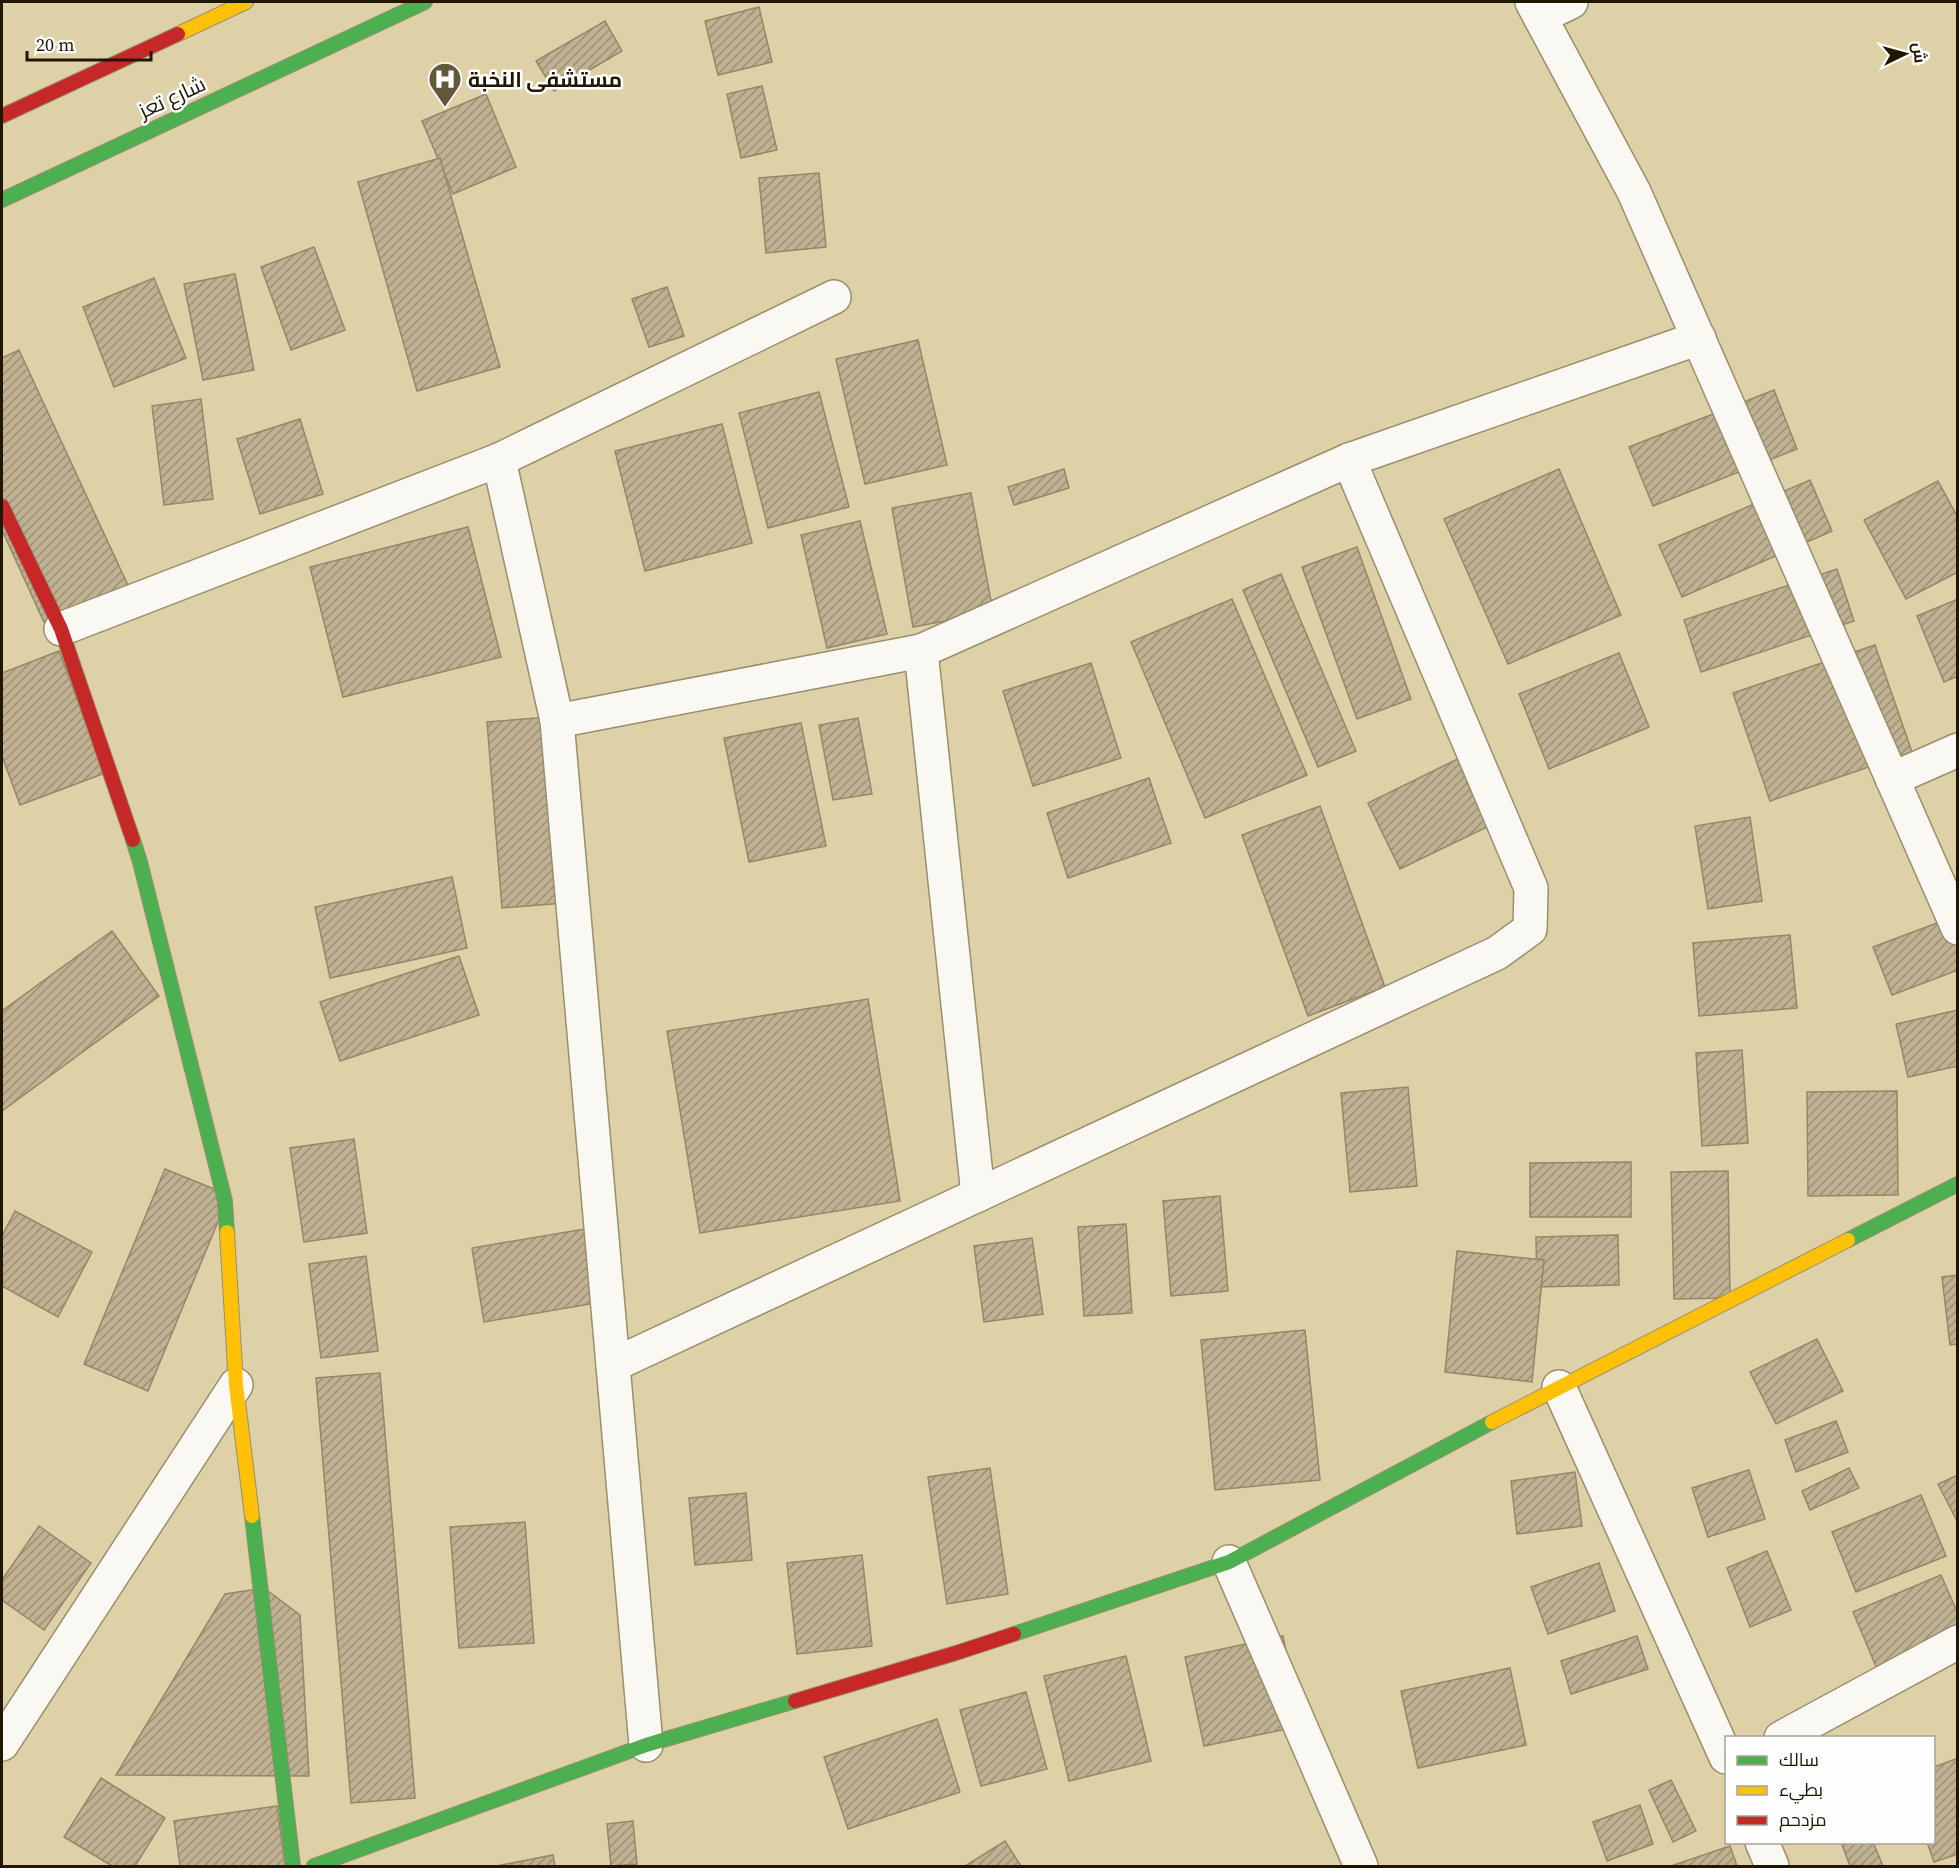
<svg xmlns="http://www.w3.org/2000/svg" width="1959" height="1868" viewBox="0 0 1959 1868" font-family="'Source Serif 4',Cairo,serif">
<defs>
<pattern id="building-hatch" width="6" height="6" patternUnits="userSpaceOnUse" patternTransform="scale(1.5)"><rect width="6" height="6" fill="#c0b192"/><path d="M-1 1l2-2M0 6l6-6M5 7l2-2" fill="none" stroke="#9c8f75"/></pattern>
</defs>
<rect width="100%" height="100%" fill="#ded0a7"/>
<g fill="url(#building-hatch)" stroke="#958767" stroke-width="1.5">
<path d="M759,7L772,62L718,75L705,21Z"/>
<path d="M605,21L622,51L554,91L536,61Z"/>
<path d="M762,86L777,150L741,158L727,94Z"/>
<path d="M486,94L516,167L453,194L422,121Z"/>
<path d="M440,158L500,367L417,391L358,182Z"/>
<path d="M819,173L826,247L766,253L759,178Z"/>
<path d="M314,247L345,330L291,350L261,267Z"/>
<path d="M235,274L254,370L203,380L184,284Z"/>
<path d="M154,278L186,358L114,387L83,307Z"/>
<path d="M667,287L684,336L649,347L632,299Z"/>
<path d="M918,340L947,465L865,484L836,359Z"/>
<path d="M19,350L131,592L48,631L2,530V358Z"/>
<path d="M1774,390L1797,449L1653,506L1629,447Z"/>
<path d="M819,392L849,507L768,528L739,413Z"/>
<path d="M201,399L213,499L164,505L152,406Z"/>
<path d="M300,419L323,494L260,514L237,439Z"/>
<path d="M722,424L752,543L645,571L615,451Z"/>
<path d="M1064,469L1069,488L1014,505L1008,487Z"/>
<path d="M1559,469L1621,615L1508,664L1444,519Z"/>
<path d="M1810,480L1832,531L1682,597L1659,545Z"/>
<path d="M1938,481L1958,518V572L1906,599L1864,520Z"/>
<path d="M971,493L993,612L913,627L892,508Z"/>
<path d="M860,521L887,634L827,648L801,535Z"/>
<path d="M468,527L501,657L343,697L310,567Z"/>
<path d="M1357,547L1411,699L1357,719L1302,567Z"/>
<path d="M1837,569L1854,621L1701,672L1684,620Z"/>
<path d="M1281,574L1356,751L1318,767L1243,590Z"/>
<path d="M1232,599L1307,775L1205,818L1131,642Z"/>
<path d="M1958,599V676L1944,682L1917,616Z"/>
<path d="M1875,645L1912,752L1770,801L1733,693Z"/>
<path d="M59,651L105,773L20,805L2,756V673Z"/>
<path d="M1619,653L1649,727L1549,769L1519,694Z"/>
<path d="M1091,663L1121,758L1033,786L1003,691Z"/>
<path d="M549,717L564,903L502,908L487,722Z"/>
<path d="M858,718L872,794L833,800L819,725Z"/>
<path d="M801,723L826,846L749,862L724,738Z"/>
<path d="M1484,746L1516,813L1400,869L1368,803Z"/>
<path d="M1149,778L1171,843L1068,878L1047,813Z"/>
<path d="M1320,806L1385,987L1308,1016L1242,835Z"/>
<path d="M1750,817L1762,901L1708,909L1695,826Z"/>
<path d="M452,877L467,948L330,978L315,907Z"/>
<path d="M1958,915V970L1892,995L1873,947Z"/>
<path d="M112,931L159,996L2,1111V1011Z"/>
<path d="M1790,935L1797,1008L1699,1016L1693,943Z"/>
<path d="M459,956L479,1015L340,1061L320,1002Z"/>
<path d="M868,999L900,1201L700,1233L667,1031Z"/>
<path d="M1958,1010V1066L1908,1077L1896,1024Z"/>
<path d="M1742,1050L1748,1143L1702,1146L1696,1053Z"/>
<path d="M1408,1087L1417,1186L1350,1192L1341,1093Z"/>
<path d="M1897,1091L1898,1195L1808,1196L1807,1092Z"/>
<path d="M354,1139L367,1233L304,1242L290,1148Z"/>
<path d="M1631,1162V1217H1530V1163Z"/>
<path d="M165,1169L229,1195L148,1391L84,1364Z"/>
<path d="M1728,1171L1730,1298L1674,1299L1671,1172Z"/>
<path d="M1220,1196L1228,1291L1171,1296L1163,1201Z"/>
<path d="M15,1211L92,1252L58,1317L2,1286V1236Z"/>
<path d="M1126,1224L1132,1313L1084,1316L1078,1227Z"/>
<path d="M590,1228L602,1302L484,1322L472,1248Z"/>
<path d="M1618,1235L1619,1285L1537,1287L1536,1237Z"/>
<path d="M1032,1238L1043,1314L984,1322L974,1246Z"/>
<path d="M1457,1251L1544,1260L1532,1382L1445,1372Z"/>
<path d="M366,1256L378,1351L321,1358L309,1264Z"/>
<path d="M1958,1275V1344L1950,1345L1942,1277Z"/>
<path d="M1305,1330L1320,1480L1215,1490L1201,1340Z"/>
<path d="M1817,1339L1843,1391L1776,1424L1750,1372Z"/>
<path d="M380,1373L415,1798L351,1803L316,1378Z"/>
<path d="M1836,1421L1848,1452L1796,1472L1785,1440Z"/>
<path d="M990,1468L1008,1594L947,1604L928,1477Z"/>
<path d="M1849,1468L1859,1488L1810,1510L1802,1491Z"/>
<path d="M1749,1470L1765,1519L1708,1537L1692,1488Z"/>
<path d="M1575,1472L1582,1526L1517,1534L1511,1481Z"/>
<path d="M1958,1475V1523L1938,1484Z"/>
<path d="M746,1493L752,1560L695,1565L689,1498Z"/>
<path d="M1921,1495L1946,1556L1856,1592L1832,1532Z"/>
<path d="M525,1522L534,1643L459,1648L450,1527Z"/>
<path d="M39,1526L91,1563L44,1630L2,1600V1580Z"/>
<path d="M1767,1551L1791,1610L1750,1627L1727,1568Z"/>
<path d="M862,1555L872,1646L797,1654L787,1563Z"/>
<path d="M1599,1563L1615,1611L1548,1634L1531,1587Z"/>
<path d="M1941,1575L1958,1614V1643L1880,1676L1853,1612Z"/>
<path d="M264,1588L300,1615L309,1776L116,1775L225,1594Z"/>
<path d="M1283,1636L1301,1726L1204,1746L1185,1657Z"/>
<path d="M1637,1636L1648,1669L1571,1694L1561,1661Z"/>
<path d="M1126,1656L1151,1761L1069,1781L1044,1676Z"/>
<path d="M1510,1668L1526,1745L1418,1768L1401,1691Z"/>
<path d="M1026,1692L1047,1769L981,1786L960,1710Z"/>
<path d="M937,1719L960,1792L848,1829L824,1757Z"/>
<path d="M1958,1758V1854L1934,1862L1927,1842H1934V1767Z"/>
<path d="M101,1778L165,1818L135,1866H112L64,1837Z"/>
<path d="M1671,1780L1696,1831L1673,1842L1649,1790Z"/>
<path d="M1640,1805L1653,1844L1607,1861L1593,1822Z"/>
<path d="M277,1806L285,1866H180L174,1821Z"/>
<path d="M633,1821L637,1864L611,1866L607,1824Z"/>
<path d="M1005,1841L1021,1866H965Z"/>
<path d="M1841,1842H1873L1883,1866H1850Z"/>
<path d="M1730,1846L1737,1866H1671Z"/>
<path d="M553,1855L555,1866H496Z"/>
</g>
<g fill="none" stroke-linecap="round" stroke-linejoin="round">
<g stroke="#9a8f6d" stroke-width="36">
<g id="street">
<path d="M1532,2L1634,192L1958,928"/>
<path d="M1540,17L1571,2"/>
<path d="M499,460L834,297"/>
<path d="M61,629L499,460L557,721L646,1745"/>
<path d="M921,651L978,1195"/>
<path d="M557,721L921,651L1349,460L1699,338"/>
<path d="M1892,779L1958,750"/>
<path d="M613,1365L1497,953L1530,929L1531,888L1349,460"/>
<path d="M1559,1387L1726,1757"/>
<path d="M1229,1562L1361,1866"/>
<path d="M1781,1738L1958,1642"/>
<path d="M2,1744L236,1385"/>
<path d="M1762,1842L1772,1866"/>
</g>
</g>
<g stroke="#9a8f6d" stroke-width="16">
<g id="fast">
<path d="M2,200L425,2"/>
<path d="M133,840L140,862L225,1201L227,1232"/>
<path d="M1848,1240L1958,1184"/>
<path d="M252,1516L293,1866"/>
<path d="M1014,1634L1229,1562L1492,1422"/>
<path d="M314,1866L646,1745L795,1701"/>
</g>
</g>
<g stroke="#9a8f6d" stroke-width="16">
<g id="slow">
<path d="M178,34L246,2"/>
<path d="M227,1232L236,1385L252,1516"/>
<path d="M1492,1422L1848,1240"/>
</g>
</g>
<g stroke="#9a8f6d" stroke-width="16">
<g id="jam">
<path d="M2,116L178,34"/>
<path d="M2,506L61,629L133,840"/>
<path d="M795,1701L956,1653L1014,1634"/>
</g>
</g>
<use href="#street" stroke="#faf8f2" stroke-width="33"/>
<use href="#fast" stroke="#4caf50" stroke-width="14"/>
<use href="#slow" stroke="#ffc107" stroke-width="14"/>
<use href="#jam" stroke="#c62828" stroke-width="14"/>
</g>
<defs>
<g id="hospital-pin" transform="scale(1.725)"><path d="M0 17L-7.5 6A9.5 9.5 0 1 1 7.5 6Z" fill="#63583a" stroke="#fefefe"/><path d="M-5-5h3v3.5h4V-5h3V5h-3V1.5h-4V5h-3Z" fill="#fff"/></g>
</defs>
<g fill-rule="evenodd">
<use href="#hospital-pin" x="445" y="79"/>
</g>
<g text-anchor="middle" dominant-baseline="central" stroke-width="5" stroke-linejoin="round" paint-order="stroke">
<g font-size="21" font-weight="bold" fill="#211700" stroke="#fefefe" text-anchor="start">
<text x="468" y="79">مستشفى النخبة</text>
</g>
<g font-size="21" fill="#211700" stroke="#fefefe">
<text transform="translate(172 97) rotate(-25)">شارع تعز</text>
</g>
</g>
<rect width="1959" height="1868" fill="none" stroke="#211700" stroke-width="6"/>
<rect x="1725" y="1736" width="210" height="108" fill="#fefefe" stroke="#a6a298" stroke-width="1.5"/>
<rect x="1737" y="1756" width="30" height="9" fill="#4caf50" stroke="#a6a298" stroke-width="1.5"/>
<text x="1779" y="1766" font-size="18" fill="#211700">سالك</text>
<rect x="1737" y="1786" width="30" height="9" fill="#ffc107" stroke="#a6a298" stroke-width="1.5"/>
<text x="1779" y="1796" font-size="18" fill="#211700">بطيء</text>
<rect x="1737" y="1816" width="30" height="9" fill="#c62828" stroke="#a6a298" stroke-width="1.5"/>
<text x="1779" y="1826" font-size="18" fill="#211700">مزدحم</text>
<g transform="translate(1905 54) rotate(85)" stroke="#fefefe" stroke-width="4.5" paint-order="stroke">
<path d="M0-4.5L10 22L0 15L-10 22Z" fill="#211700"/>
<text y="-9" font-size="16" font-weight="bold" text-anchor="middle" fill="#211700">ش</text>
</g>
<path d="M27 51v9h124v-9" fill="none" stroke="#211700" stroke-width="3"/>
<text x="36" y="51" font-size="18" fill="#211700" stroke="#fefefe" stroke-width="4.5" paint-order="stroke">20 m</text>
</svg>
